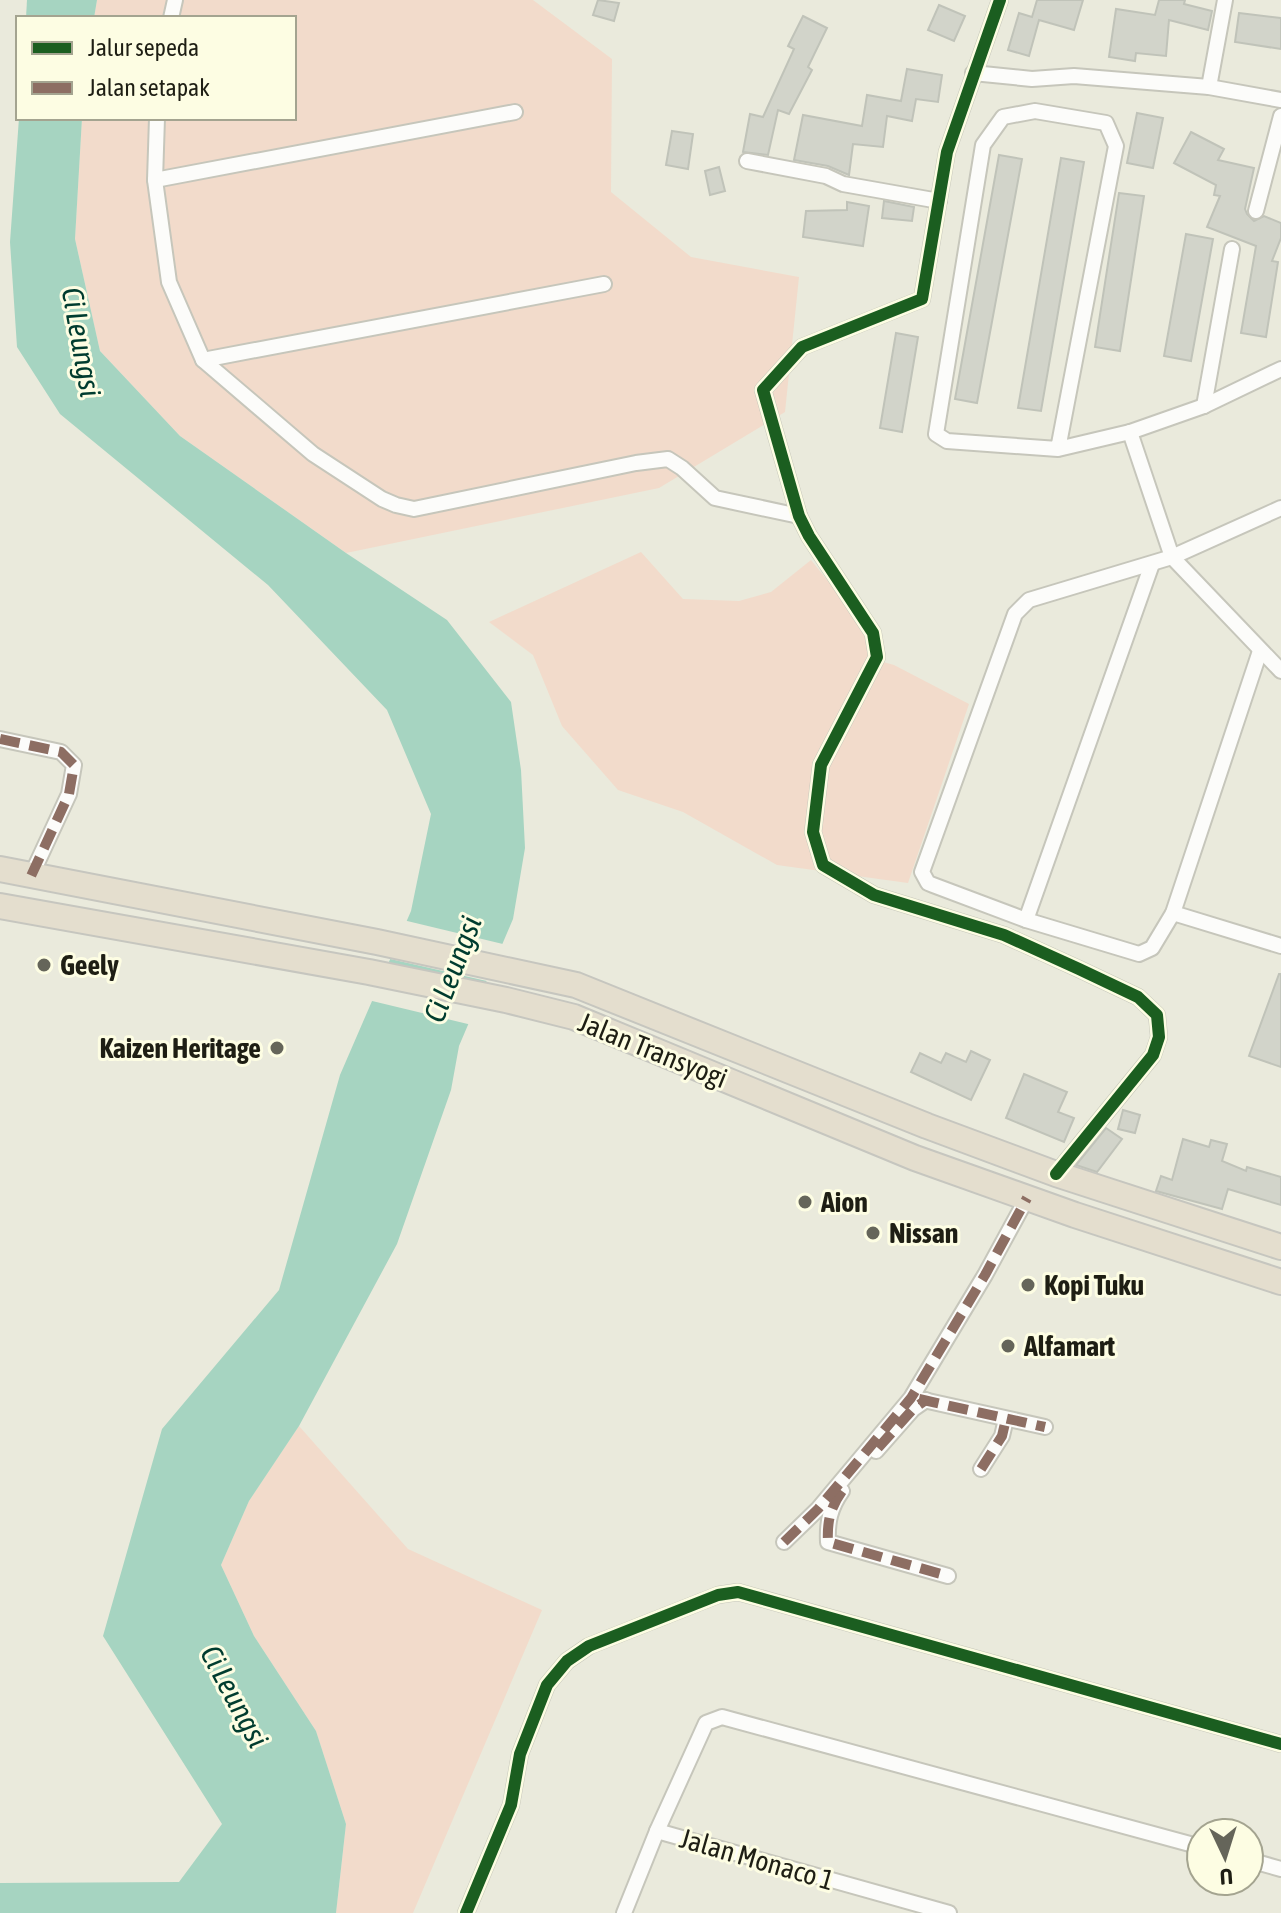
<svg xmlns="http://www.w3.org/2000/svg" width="1281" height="1913" viewBox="0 0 1281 1913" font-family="'Asap Condensed',sans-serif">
<rect width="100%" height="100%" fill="#eaeadc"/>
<g fill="#f2dbcb">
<path d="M97,0H533L612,59L611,192L691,257L799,277L785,412L659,488L346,553L180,436L100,351L75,239L82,118H294V18H94Z"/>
<path d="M641,552L683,599L739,601L771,592L811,560L857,617L876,660L894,665L969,704L908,883L777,865L683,812L618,790L562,726L533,655L489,622Z"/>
<path d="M299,1426L408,1549L542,1610L413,1913H336L346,1824L316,1731L254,1636L221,1565L249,1501Z"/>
</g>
<g fill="#a6d4c1">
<path d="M27,0H97L94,18H26Z"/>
<path d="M19,118H82L75,239L100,351L180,436L346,553L447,620L511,702L521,770L525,848L513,919L459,1046L451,1090L397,1244L299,1426L249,1501L221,1565L254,1636L316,1731L346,1824L336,1913H0V1883L179,1882L222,1824L103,1636L162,1429L279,1290L340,1075L411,911L431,814L387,710L268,585L60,414L17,347L10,242Z"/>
</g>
<g fill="#eaeadc">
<path d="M403,920L507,945L491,982L386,958Z"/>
<path d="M384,963L489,987L472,1025L368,1000Z"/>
</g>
<g fill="#d2d4ca" stroke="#c0c3b9" stroke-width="2">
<path d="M598,0L619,3L614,21L593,15Z"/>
<path d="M1037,0H1083L1074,30L1039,20L1029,56L1008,50L1019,13L1032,17Z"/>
<path d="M1159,0H1185L1184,4L1212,11L1208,30L1169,20L1166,56L1136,53L1135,61L1109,57L1116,9L1155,15Z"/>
<path d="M939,5L965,16L954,41L928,30Z"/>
<path d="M1239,13L1281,18V49L1235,42Z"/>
<path d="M803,16L827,28L808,67L812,70L789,114L778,110L768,155L743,152L750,114L763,117L794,49L788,46Z"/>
<path d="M907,69L942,75L938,102L916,99L912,121L887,116L883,147L853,144L849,175L828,166L794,160L803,115L862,126L867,95L901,101Z"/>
<path d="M1137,113L1163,118L1153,168L1127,163Z"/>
<path d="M672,131L693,134L688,169L666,165Z"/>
<path d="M1191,132L1224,149L1218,160L1254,168L1245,209L1247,214L1254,221L1264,216L1281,223V238L1272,261L1278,262L1266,337L1241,333L1256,246L1207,227L1220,196L1214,195L1216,185L1174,163Z"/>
<path d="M999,155L1022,159L977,403L955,399Z"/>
<path d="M1061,158L1084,162L1041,411L1018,408Z"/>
<path d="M719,167L725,191L710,195L705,171Z"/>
<path d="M1119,193L1144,196L1120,351L1095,347Z"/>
<path d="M884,201L914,207L912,221L882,218Z"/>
<path d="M847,202L869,206L863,246L803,237L806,211L847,210Z"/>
<path d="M1186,234L1213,239L1191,361L1164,356Z"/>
<path d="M896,333L918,337L902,432L880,428Z"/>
<path d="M1279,974H1281V1067L1249,1056Z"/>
<path d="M971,1051L990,1060L971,1100L911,1072L920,1053L941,1063L946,1053L966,1062Z"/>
<path d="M1024,1074L1067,1092L1058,1112L1074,1118L1064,1142L1006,1118Z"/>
<path d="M1123,1110L1140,1115L1135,1133L1118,1129Z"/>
<path d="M1106,1128L1122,1139L1097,1172L1076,1165Z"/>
<path d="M1183,1139L1209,1147L1211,1140L1227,1144L1222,1161L1246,1171L1247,1167L1281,1177V1205L1228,1189L1222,1209L1156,1191L1161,1176L1172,1180Z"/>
</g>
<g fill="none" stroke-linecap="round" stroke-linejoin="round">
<g stroke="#c6c6bb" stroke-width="18">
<g id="minor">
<path d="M1000,0L947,152L922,299L802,347L763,390L799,516L809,536L873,633L877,657L821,765L813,832L823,865L874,895L1004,935L1079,969L1138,997L1157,1015L1159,1037L1153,1055L1056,1174"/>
<path d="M171,18L175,0"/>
<path d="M973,73L1032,79L1074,76L1209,87L1281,100"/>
<path d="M1209,87L1225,0"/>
<path d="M157,118L155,180L169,282L203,360L313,454L382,499L396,505L414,509L636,463L668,459L682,468L715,498L799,516"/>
<path d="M747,161L826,176L843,184L939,201"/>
<path d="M155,180L515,112"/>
<path d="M1256,211L1281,116"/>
<path d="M203,360L604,284"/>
<path d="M1204,406L1232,249"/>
<path d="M1130,432L1172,557L1281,671"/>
<path d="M1058,449L1116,146L1106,123L1035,111L1003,117L983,145L936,434L947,441L1058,449L1130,432L1204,406L1281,369"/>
<path d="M1260,651L1173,913L1152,948L1139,954L1026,920L933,885L928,883L922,872L1015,614L1029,600L1172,557L1281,508"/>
<path d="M0,739L61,752L74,765L69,794L31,876"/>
<path d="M1173,913L1281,946"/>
<path d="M1026,920L1152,564"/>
<path d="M919,1399L1045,1427"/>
<path d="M876,1451L913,1409L926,1400"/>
<path d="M981,1469L1002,1436L1006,1419"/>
<path d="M842,1491C830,1508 827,1522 828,1542L948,1576"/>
<path d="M784,1542L818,1509L911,1398L985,1275L1027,1198"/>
<path d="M657,1831L949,1913"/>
<path d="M1249,1860L1281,1869"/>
<path d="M466,1913L511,1805L520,1754L547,1685L567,1661L589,1646L718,1595L738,1592L1281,1744"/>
<path d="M624,1913L657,1831L706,1723L722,1717L1201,1847"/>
</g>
</g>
<g stroke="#c6c6bf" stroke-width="28">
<g id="trunk">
<path d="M0,869L377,942L576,985L927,1126L1056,1174L1281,1247"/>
<path d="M0,906L369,972L506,1000L574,1017L915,1158L1075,1215L1281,1282"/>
</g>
</g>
<use href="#minor" stroke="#fcfcfa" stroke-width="14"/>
<use href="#trunk" stroke="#e4dece" stroke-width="24"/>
<g stroke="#8d6e63" stroke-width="10" stroke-dasharray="20 10" stroke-linecap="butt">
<path d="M0,739L61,752L74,765L69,794L31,876"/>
<path d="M919,1399L1045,1427"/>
<path d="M878,1448L913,1409L926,1400"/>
<path d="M981,1469L1002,1436L1006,1419"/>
<path d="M842,1491C830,1508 827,1522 828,1542L948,1576"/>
<path d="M784,1542L818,1509L911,1398L985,1275L1027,1198"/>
</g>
<g stroke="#fdfde3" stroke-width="17">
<g id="cycleway">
<path d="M1000,0L947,152L922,299L802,347L763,390L799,516L809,536L873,633L877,657L821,765L813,832L823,865L874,895L1004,935L1079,969L1138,997L1157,1015L1159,1037L1153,1055L1056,1174"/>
<path d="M466,1913L511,1805L520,1754L547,1685L567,1661L589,1646L718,1595L738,1592L1281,1744"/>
</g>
</g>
<use href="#cycleway" stroke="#1b5e20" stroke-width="12"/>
</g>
<g fill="#65655a" stroke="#fdfde3" stroke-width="3">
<circle cx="44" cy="965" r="8"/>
<circle cx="277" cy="1048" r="8"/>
<circle cx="805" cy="1202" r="8"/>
<circle cx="873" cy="1233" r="8"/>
<circle cx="1028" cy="1285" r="8"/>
<circle cx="1008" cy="1346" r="8"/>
</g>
<g text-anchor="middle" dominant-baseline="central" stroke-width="6" stroke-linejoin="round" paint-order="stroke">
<g font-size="28" font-weight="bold" fill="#1e1e14" stroke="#fdfde3" text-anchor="start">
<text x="60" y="965">Geely</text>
<text x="261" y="1048" text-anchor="end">Kaizen Heritage</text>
<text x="821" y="1202">Aion</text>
<text x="889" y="1233">Nissan</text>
<text x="1044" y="1285">Kopi Tuku</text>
<text x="1024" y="1346">Alfamart</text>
</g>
<g font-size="28" fill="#1e1e14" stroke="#fdfde3">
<text transform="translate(653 1050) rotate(22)">Jalan Transyogi</text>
<text transform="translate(757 1859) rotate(16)">Jalan Monaco 1</text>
</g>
<g font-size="30" font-style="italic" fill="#003c2f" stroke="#fdfde3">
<text transform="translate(82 342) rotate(80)">Ci Leungsi</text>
<text transform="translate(452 969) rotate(-69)">Ci Leungsi</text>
<text transform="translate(235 1696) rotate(62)">Ci Leungsi</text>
</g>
</g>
<rect x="16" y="16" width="280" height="104" fill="#fdfde3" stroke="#a4a490" stroke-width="2"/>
<rect x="32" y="42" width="40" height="12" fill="#1b5e20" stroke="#a4a490" stroke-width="2"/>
<text x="88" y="56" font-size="24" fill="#1e1e14">Jalur sepeda</text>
<rect x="32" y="82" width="40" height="12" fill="#8d6e63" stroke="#a4a490" stroke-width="2"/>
<text x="88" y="96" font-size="24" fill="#1e1e14">Jalan setapak</text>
<g transform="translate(1225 1857) rotate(176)"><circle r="38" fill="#fdfde3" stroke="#a4a490" stroke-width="2"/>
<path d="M0-6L14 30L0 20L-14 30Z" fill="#65655a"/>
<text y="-12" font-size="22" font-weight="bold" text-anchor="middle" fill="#1e1e14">U</text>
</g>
</svg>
